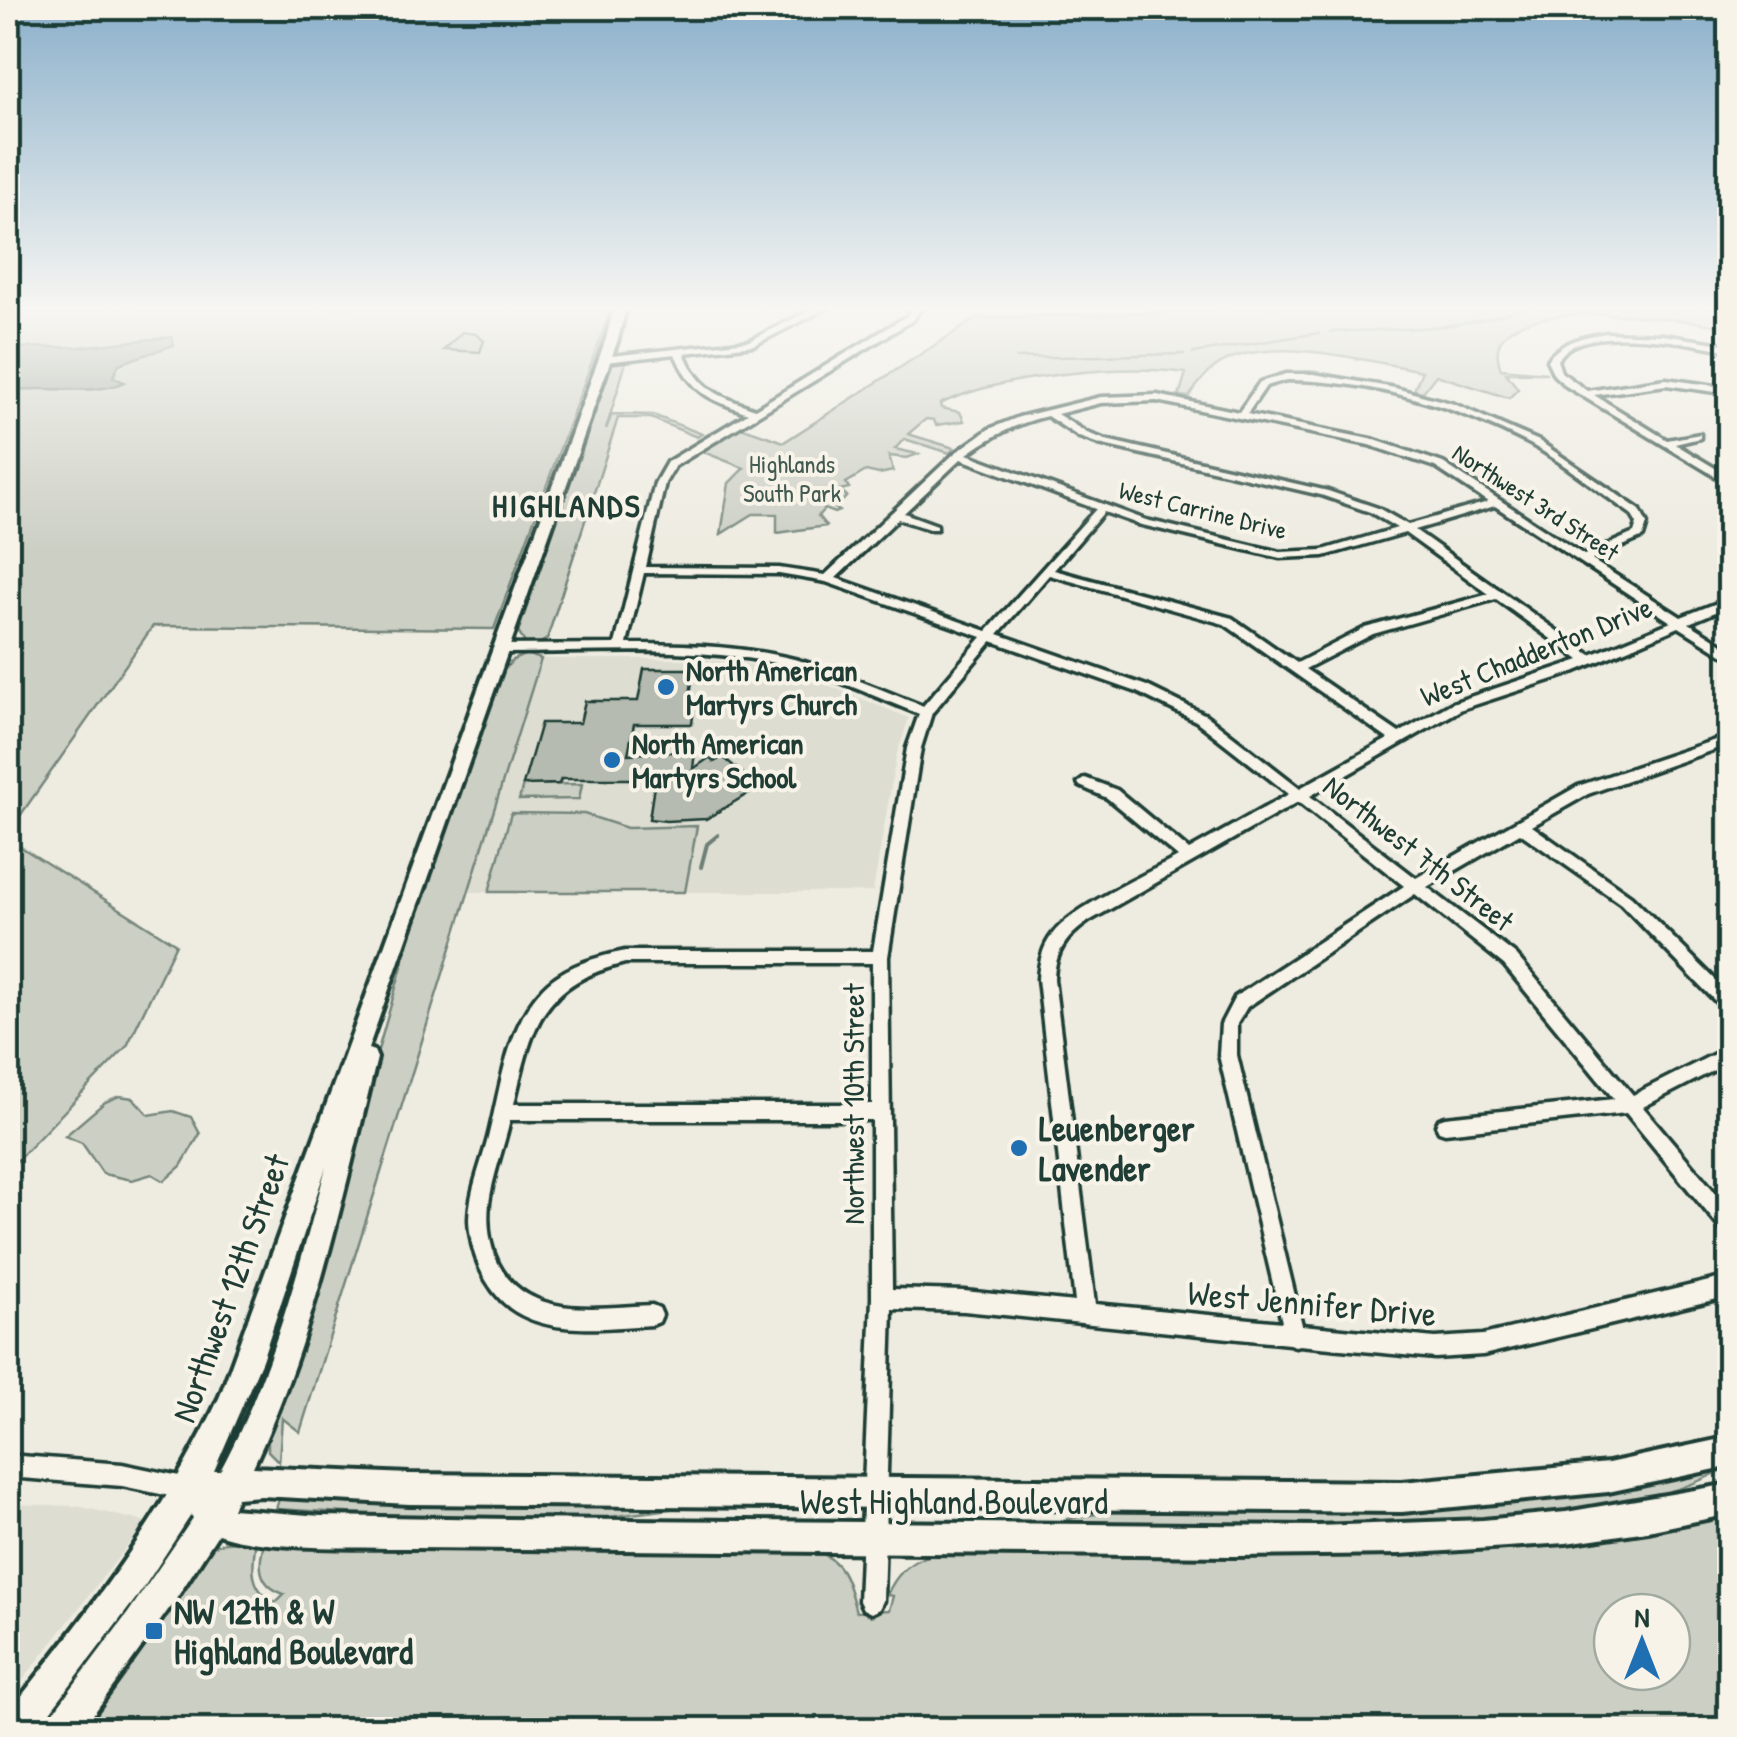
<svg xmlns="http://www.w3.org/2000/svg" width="1737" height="1737" viewBox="0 0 1737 1737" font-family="'Patrick Hand',sans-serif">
<rect width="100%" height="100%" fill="#eeece1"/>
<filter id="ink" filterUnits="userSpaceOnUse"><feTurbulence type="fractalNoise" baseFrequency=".01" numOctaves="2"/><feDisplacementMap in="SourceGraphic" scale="20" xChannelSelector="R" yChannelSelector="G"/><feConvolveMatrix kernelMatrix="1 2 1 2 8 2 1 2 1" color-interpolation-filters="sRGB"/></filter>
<g filter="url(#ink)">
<g fill="#ddddd2">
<path d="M541,659H702L763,666L821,682L909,718L896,757L873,892H467Z"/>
<path d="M8,1504L77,1506L146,1522L8,1699Z"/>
</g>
<g fill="#cccfc4" stroke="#76867c" stroke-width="2.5" fill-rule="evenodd">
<path d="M8,307H610V312L494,629L153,626L8,833Z"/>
<path d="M1168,307L1176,312L1253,307H1729V344L1724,343L1726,327C1687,320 1468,286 1501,369L1547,373H1506L1518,389L1509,398L1436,375L1423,392L1414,390L1422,371C1368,361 1280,337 1227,360C1210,367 1199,382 1189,397L1179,396L1186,373C1122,363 999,376 940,404L941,408L960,412L964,421L936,425L934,420L926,419L908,434L954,448L950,453L904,439L895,449L918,454L907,458L889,456L893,471L879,474L866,471L846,483L849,488L840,490L847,496L836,508L839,511L834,513L824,509L818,516L826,526L777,533V514H753L721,534L729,483L744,468L701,451L741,427L784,442L977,318L1170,312Z"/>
<path d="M627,359L606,429L612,414L653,415L702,434L697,437L651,418H618L547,639L538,644L525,643L516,629L607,365Z"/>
<path d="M526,654L541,659L300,1432L282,1418L279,1462L268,1451V1436L418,910L501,673L513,660Z"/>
<path d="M582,784L579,799L519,800L523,785Z"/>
<path d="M511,813L584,814L627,828L697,826L685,892H489Z"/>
<path d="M8,839L176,944L127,1046L8,1170Z"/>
<path d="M119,1096L133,1098L149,1115L173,1111L191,1117L200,1134L181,1166L164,1181L152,1174L132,1180L103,1174L82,1143L65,1136L105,1102Z"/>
<path d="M1711,1470L1714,1474C1663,1500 1610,1505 1553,1512C1393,1532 1229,1523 1068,1523L1067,1519C1176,1498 1291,1511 1402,1509C1506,1507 1609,1490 1711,1470Z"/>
<path d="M280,1496L679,1504V1508L593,1519L415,1517L276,1509Z"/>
<path d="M1729,1512V1729L75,1730L207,1549L225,1542L256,1540C252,1566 248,1590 276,1602L284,1594C257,1585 257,1563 266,1539L815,1550C846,1562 848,1584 856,1612L889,1610L893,1596L887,1595C909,1544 952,1553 999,1551L1458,1550L1518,1546ZM1612,1612H1672V1672H1612Z"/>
</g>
<path fill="#9fa99f" stroke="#6c7e74" stroke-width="2.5" d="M172,337L174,345L119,364L113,377L124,382C96,397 42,384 8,391V348L80,347Z"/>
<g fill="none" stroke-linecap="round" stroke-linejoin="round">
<g stroke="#6c7e74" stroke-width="2.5">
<path d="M1330,332C1396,329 1462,331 1525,307"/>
<path d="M1193,353L1319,333"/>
<path d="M1016,358L1184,354"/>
</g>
<path stroke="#6c7e74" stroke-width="4" d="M701,867L707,844L718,835"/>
</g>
<g fill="#b5bbb0" stroke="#1f3d34" stroke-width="2.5">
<path d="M462,332L476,334L484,341L480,352L444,350Z"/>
<path d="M644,669H694L689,701H695L692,724H634L628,754L695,751L693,769L709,758L714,762L723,757L759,787L706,819L666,821L649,819L655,779H561L559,784L523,785L541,723H580L585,701H638Z"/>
</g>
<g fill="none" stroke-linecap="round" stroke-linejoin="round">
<g stroke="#1f3d34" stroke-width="7">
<g id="minor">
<path d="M817,307H829L754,345L684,353C700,391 718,395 755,409L907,316L913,307H922L913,320L675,466L665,483L646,567L779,568L825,575L955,453L989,429L1019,417L1101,397L1157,395L1239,412L1260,382L1286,374H1314L1395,388L1454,404L1539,441L1640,510L1647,524L1643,537L1592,560L1681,617L1730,598V606L1689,623L1730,649V659L1679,627L1569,674L1462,709L1310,796L1416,878L1578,786L1730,735V744L1588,794L1532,826L1631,896L1730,994V1012L1724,1010L1621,904L1520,833L1427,887L1516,955L1633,1095L1730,1046V1062L1643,1107L1730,1210V1234L1723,1232L1626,1113L1445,1133L1439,1131L1436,1125L1439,1119L1445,1117L1614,1099L1504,965L1415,894L1247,1007L1237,1024V1055L1302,1325L1435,1338L1483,1335L1730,1276V1296L1483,1355L1435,1358L1299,1345L1295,1346L1289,1344L964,1311L892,1309L883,1601L879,1609L871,1613L863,1609L859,1601L872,1299V1120H510C504,1147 493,1175 489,1203C487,1223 489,1245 498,1263C528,1321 598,1307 652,1305L659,1308L662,1315L659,1322L652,1325C606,1327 550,1337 510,1308C484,1288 470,1252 469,1220C469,1193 481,1165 488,1138C501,1088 507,1020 548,983C570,964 598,957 625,951H873L907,748L919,714C873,696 828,674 780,664C689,645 595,653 502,653L496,649L502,645L615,644L655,483L667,462L748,413C710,399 692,394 675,354L605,362L602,361V357L749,341ZM1287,380C1370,380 1457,406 1530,444C1565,463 1598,491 1631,514L1637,524L1634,533L1584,555L1443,463L1375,440L1247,414L1266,386ZM1157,401L1369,445L1435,467L1488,502L1408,525L1378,508L1328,491L1106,440L1087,433L1057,414L1101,403ZM1047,416L1079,437L1099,444L1321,495L1370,512L1397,528L1323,550L1280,552L1146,520L967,454C993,436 1016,423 1047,416ZM961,459L1096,509L987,631L836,578L898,519L929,529H937V525L904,513ZM1495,506L1671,622L1591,655L1415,530ZM1104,512L1138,524L1280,558L1324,556L1405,533L1489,594L1365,628L1297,663L1232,618L1054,570ZM644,573L779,574L826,582L982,637L923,706C882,690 841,672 798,660C743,646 685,644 627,644ZM1049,575L1224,624L1388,739L1300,788L1206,715L1147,686L998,634ZM1496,599L1580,660L1452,703L1399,733L1305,669L1373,634ZM992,641L1137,692L1196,721L1289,794L1189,850L1117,790L1085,778L1078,783L1080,786L1107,798L1178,857C1146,874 1071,908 1052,935C1042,948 1039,963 1038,979L1075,1302L964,1291L892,1289L888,957L921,748L932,713ZM1298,802L1404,886L1235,997L1221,1024L1219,1055L1282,1322L1095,1304L1054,979C1055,952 1066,937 1089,921ZM625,963H872V1104H514C532,1027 540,984 625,963Z"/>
<path d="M1607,333L1662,335L1730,345V351C1691,343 1601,326 1567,349C1566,350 1558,359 1557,360L1561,372L1587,391L1666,379L1730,388V394L1666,385L1594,395L1667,440L1700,434V438L1675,444L1730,477V485L1566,386L1554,375L1547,360C1564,340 1582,337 1607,333Z"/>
<path d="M8,1455L122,1464L189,1478L197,1481L200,1489L197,1497L189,1500L122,1486L8,1477Z"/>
</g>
</g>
<g stroke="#1f3d34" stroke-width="8">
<path id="major" d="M614,307H626L618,339L368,1049L374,1051L377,1058C343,1196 314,1337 253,1467L409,1474L1402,1482L1608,1463L1730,1437V1466L1608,1492L1402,1512L409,1504L261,1496L237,1498L232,1509L321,1516L508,1519L1317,1526L1483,1520L1566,1512L1730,1484V1514L1648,1531L1566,1543L1400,1554L1234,1556L414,1548C361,1547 266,1551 218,1534L176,1599L82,1730H45L49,1718L128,1613L193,1518L191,1515L140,1593L36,1730H8V1713C88,1613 166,1513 220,1396L606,339ZM326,1167C299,1270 271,1376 220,1471H214L262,1360Z"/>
</g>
<use href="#minor" fill="#f7f3e8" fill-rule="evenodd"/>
<use href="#major" fill="#f7f3e8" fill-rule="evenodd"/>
</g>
</g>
<linearGradient id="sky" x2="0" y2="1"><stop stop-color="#8bb0cb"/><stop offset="0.56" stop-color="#f7f6f2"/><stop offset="1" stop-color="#f7f6f2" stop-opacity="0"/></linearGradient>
<rect width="1737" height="551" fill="url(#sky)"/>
<g fill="#1f6fb2" stroke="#f7f3e8" stroke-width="4">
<circle cx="666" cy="687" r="10"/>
<circle cx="612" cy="760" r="10"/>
<circle cx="1019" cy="1148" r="10"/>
<rect x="144" y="1621" width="20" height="20" rx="5"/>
</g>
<g text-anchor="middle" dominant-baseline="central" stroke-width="8" stroke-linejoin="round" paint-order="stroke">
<g font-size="25" fill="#425a51" stroke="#f7f3e8">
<text x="792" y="464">Highlands<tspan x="792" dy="29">South Park</tspan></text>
</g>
<g font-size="25" fill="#1f3d34" stroke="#f7f3e8">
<text transform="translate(1536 502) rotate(33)">Northwest 3rd Street</text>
<text transform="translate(1203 510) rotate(14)">West Carrine Drive</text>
</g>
<g font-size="30" fill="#1f3d34" stroke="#f7f3e8">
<text transform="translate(1536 651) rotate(-22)">West Chadderton Drive</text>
<text transform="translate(1419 853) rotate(38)">Northwest 7th Street</text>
<text transform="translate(853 1104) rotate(-90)">Northwest 10th Street</text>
</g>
<g font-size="30" font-weight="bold" fill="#1f3d34" stroke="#f7f3e8" text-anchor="start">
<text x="686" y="670">North American<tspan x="686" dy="34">Martyrs Church</tspan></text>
<text x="632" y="743">North American<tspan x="632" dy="34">Martyrs School</tspan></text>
</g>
<g font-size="32" font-weight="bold" letter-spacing="2.5" fill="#1f3d34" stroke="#f7f3e8">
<text x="567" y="505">HIGHLANDS</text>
</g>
<g font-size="35" font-weight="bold" fill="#1f3d34" stroke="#f7f3e8" text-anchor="start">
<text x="1039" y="1128">Leuenberger<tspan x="1039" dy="40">Lavender</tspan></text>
<text x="174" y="1611">NW 12th &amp; W<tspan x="174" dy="40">Highland Boulevard</tspan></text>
</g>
<g font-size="35" fill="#1f3d34" stroke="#f7f3e8">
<text transform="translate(230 1288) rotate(-70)">Northwest 12th Street</text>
<text transform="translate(1312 1303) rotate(5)">West Jennifer Drive</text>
<text x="954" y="1501">West Highland Boulevard</text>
</g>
</g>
<rect width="1737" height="1737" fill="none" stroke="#f7f3e8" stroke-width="40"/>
<rect x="20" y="20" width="1697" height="1697" fill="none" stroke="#1f3d34" stroke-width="4" filter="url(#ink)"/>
<g transform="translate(1642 1642)"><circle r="48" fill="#f7f3e8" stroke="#a1aaa0" stroke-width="2.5"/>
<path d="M0-8L18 38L0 25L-18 38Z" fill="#1f6fb2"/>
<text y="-15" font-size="28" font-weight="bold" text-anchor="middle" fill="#1f3d34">N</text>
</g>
</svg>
